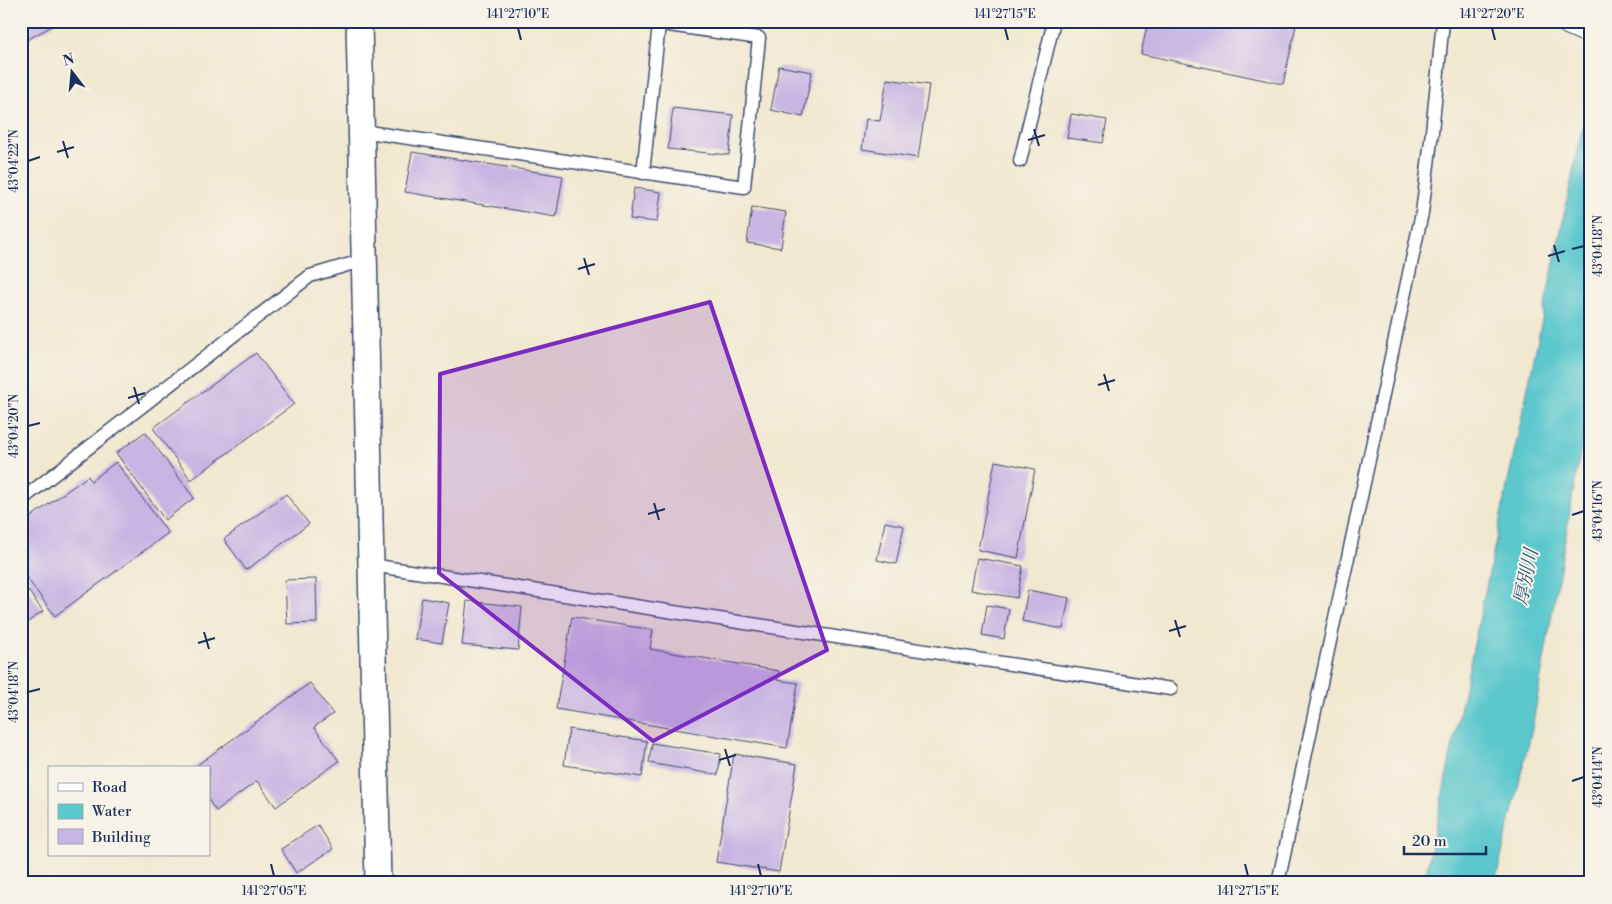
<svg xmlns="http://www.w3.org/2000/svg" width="1612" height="904" viewBox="0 0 1612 904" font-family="'Libre Bodoni','Noto Serif JP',serif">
<rect width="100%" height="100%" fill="#f7f3e8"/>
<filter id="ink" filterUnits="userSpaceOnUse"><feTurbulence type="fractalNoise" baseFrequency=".02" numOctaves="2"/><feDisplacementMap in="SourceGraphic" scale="10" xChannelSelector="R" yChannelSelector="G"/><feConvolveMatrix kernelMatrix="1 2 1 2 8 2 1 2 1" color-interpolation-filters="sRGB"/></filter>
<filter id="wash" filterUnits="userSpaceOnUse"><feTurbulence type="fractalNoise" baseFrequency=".0096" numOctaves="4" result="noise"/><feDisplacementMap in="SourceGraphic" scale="20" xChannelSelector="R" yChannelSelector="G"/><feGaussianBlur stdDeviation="1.12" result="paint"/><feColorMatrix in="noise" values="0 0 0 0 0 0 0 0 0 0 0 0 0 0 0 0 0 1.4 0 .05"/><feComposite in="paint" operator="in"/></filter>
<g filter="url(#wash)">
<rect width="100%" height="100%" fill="#f1e8d0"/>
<path fill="#5bc8ce" stroke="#3b7c96" d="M1591,86V390L1532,729L1495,883H1424Z"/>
<g id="blocks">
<g fill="#c9b5e3">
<path d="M21,21H51L54,25L21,43Z"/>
<path d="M1148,21H1297L1283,84L1141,54Z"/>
<path d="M779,66L812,72L803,117L771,110Z"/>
<path d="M887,79L929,85L918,158L862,149L866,119L880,121Z"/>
<path d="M673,108L733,115L729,155L668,149Z"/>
<path d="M1071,114L1107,120L1103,143L1067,138Z"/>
<path d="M412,152L563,176L556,217L405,192Z"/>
<path d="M634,188L661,192L657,222L630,219Z"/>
<path d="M752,207L786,212L781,248L747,243Z"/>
<path d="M256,353L294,404L191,480L153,428Z"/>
<path d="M145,432L194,498L165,520L116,453Z"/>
<path d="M995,461L1035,469L1018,558L978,550Z"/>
<path d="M116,462L168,533L55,616L21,570V524L88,476L91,481Z"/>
<path d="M286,494L309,524L246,570L224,539Z"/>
<path d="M885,522L904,526L896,564L877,560Z"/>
<path d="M977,558L1023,566L1017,598L971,590Z"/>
<path d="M316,579L317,623L287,624L285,580Z"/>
<path d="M21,581L43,611L21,627Z"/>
<path d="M1028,590L1069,598L1063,629L1022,621Z"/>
<path d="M422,598L449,603L442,643L415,639Z"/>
<path d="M467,601L522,607L518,650L462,645Z"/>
<path d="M987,605L1009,609L1004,639L982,635Z"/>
<path d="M572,617L653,630L650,649L779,671L777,680L798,683L787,748L556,709Z"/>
<path d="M310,683L333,714L314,727L339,761L276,807L257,781L216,811L209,801V768H193Z"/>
<path d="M569,729L647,741L642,777L564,765Z"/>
<path d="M652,743L721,754L718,775L649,763Z"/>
<path d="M734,754L797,764L779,872L716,862Z"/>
<path d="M318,825L333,849L296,873L281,849Z"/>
</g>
</g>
</g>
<g filter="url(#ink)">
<use href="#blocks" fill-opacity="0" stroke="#3b4b6f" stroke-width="1"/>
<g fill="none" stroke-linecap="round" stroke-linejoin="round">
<g stroke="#3b4b6f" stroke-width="15">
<g id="lane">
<path d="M361,131L744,187L759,38L641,21"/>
<path d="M1020,161L1054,21"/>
<path d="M643,173L659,24"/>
<path d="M21,500L310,276L364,260"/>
<path d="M371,565L1171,689"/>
<path d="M1278,883L1422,213L1432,132L1443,21"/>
</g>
</g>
<g stroke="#3b4b6f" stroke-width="28">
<path id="street" d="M359,21L378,883"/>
</g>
<g stroke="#3b4b6f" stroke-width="30">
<path id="secondary" d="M1570,21L1591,30"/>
</g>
<use href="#lane" stroke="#fff" stroke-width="12"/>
<use href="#street" stroke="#fff" stroke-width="25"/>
<use href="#secondary" stroke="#fff" stroke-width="28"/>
</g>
</g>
<path fill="#7b2cbf" fill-opacity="0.2" stroke="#7b2cbf" stroke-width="4" stroke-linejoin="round" d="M710,302L827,650L653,741L439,573L440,374Z"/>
<path fill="none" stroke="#1b2f5e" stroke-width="2" d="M518,28L521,40M1005,28L1008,40M1492,28L1495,40M1034,129L1039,146M1028,140L1045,135M63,141L68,158M57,152L74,147M28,161L40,157M1554,245L1559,262M1572,249L1584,246M1548,256L1565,251M584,258L589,275M578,269L595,264M1104,374L1109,391M1098,385L1115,380M134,387L139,404M128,398L145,393M28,426L40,423M654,503L659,520M648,514L665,509M1572,515L1584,511M1175,620L1180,637M1169,631L1186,626M204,632L209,649M198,643L215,638M28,692L40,689M725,749L730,766M719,760L736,755M1572,781L1584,777M271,864L274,876M758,864L761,876M1245,864L1248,876"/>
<g text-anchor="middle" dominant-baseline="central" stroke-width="4" stroke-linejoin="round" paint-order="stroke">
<g font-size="19" font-style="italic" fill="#2b557a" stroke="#f7f3e8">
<text transform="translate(1526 577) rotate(-78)">厚別川</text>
</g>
</g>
<rect width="1612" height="904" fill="none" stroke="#f7f3e8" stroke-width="55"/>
<rect x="48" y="766" width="162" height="90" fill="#f7f3e8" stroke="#9fa5b1"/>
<rect x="58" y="783" width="25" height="8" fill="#ffffff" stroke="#9fa5b1"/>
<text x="92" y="792" font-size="15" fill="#1b2f5e">Road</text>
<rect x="58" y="804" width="25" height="15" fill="#5bc8ce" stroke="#9fa5b1"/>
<text x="92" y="816" font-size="15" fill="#1b2f5e">Water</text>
<rect x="58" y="829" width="25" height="15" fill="#c9b5e3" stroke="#9fa5b1"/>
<text x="92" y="842" font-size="15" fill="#1b2f5e">Building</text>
<g transform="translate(72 72) rotate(344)" stroke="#f7f3e8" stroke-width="4" paint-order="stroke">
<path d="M0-4L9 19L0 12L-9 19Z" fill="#1b2f5e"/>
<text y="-8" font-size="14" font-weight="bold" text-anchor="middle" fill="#1b2f5e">N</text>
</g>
<path d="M1404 846v8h82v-8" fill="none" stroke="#1b2f5e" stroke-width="2.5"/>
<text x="1412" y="846" font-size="15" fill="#1b2f5e" stroke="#f7f3e8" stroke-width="4" paint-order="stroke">20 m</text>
<rect x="28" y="28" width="1556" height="848" fill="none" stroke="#1b2f5e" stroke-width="2"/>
<g font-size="12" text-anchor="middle" fill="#1b2f5e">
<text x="518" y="18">141°27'10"E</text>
<text x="1005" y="18">141°27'15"E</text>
<text x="1492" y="18">141°27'20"E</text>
<text transform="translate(14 161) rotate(-90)" y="4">43°04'22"N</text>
<text transform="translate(1598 246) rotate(-90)" y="4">43°04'18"N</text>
<text transform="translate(14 426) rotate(-90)" y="4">43°04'20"N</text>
<text transform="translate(1598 511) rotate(-90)" y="4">43°04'16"N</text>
<text transform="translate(14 692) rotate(-90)" y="4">43°04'18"N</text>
<text transform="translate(1598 777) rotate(-90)" y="4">43°04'14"N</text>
<text x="274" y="895">141°27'05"E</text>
<text x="761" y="895">141°27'10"E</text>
<text x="1248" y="895">141°27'15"E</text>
</g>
</svg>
